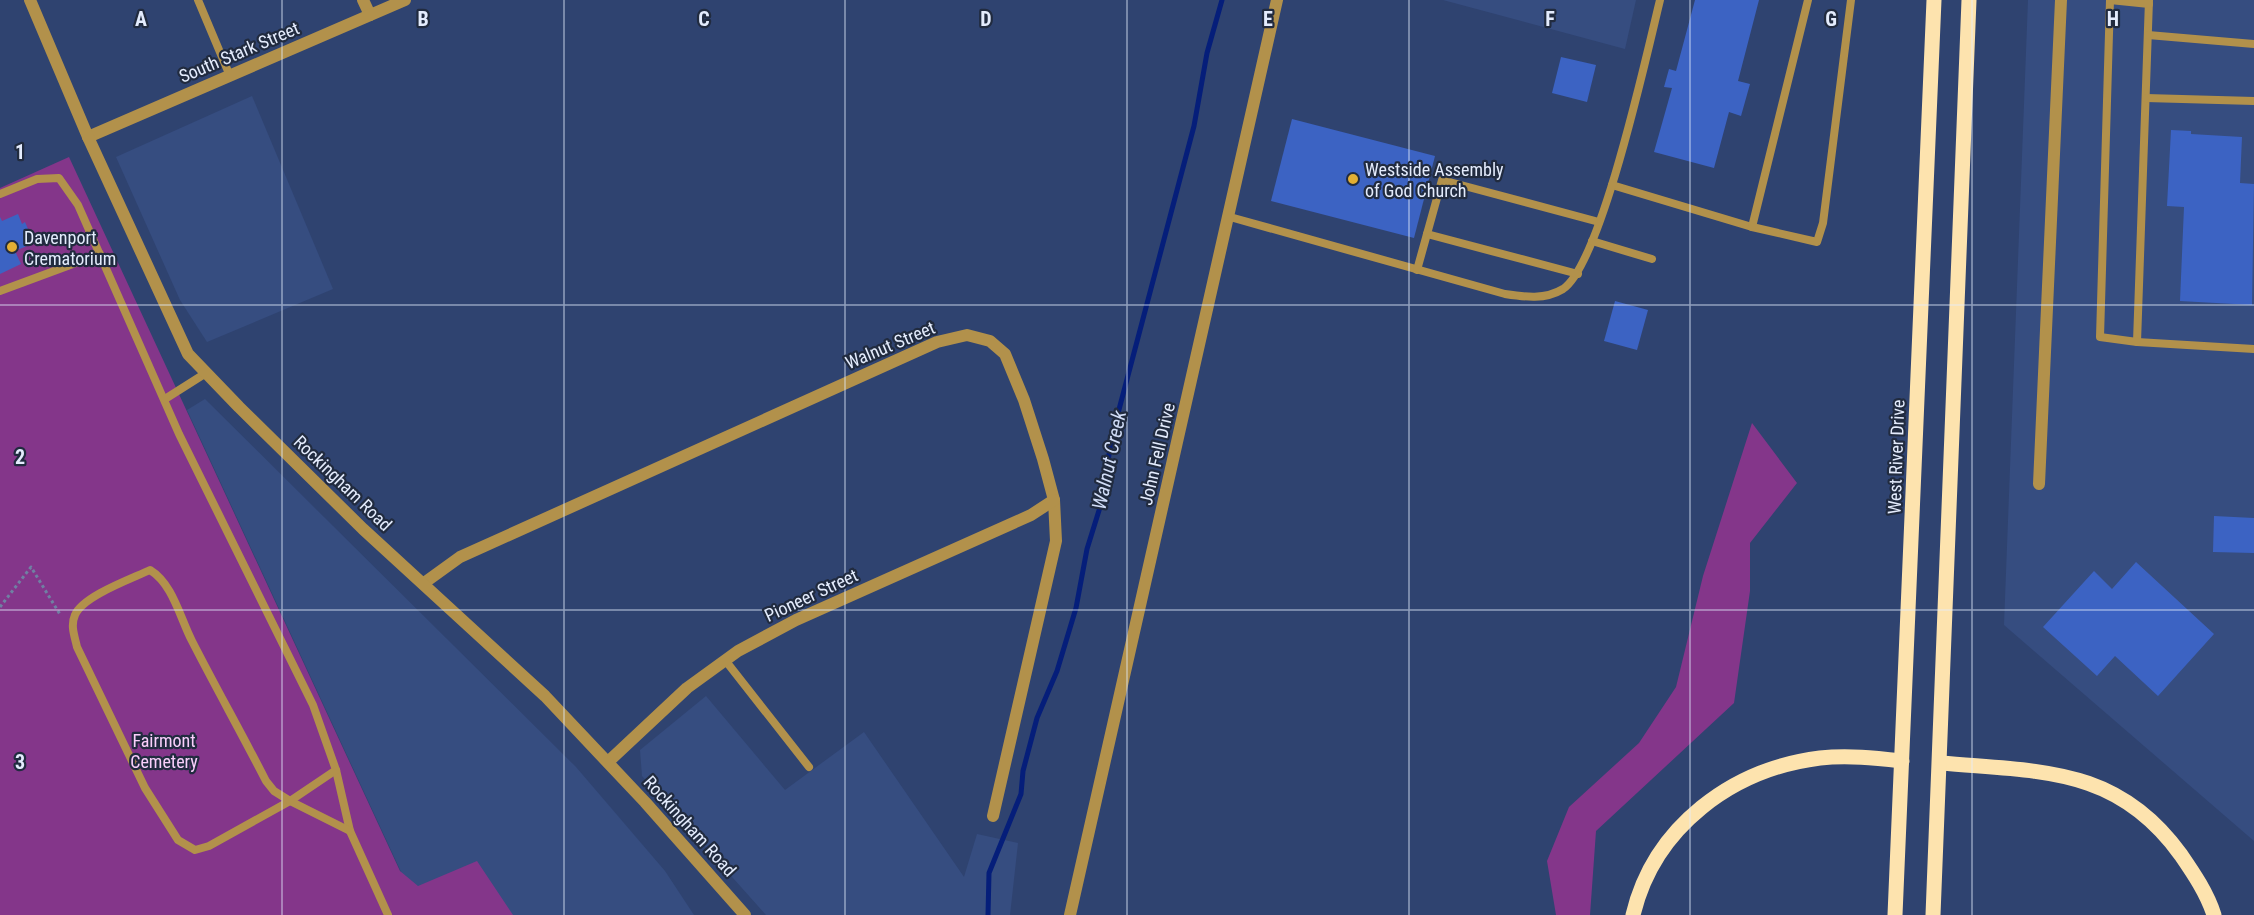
<svg xmlns="http://www.w3.org/2000/svg" width="2254" height="915" viewBox="0 0 2254 915" font-family="'Roboto Condensed',sans-serif">
<rect width="100%" height="100%" fill="#2f4370"/>
<g fill="#364d80">
<path d="M1443,0H1636L1625,49Z"/>
<path d="M2028,0H2254V841L2004,625Z"/>
<path d="M252,96L333,289L207,342L180,300L116,157Z"/>
<path d="M205,399L576,767L665,871L694,915H421L187,410Z"/>
<path d="M706,696L785,790L864,732L964,877L977,834L1018,843L1010,915H766L642,776L640,750Z"/>
</g>
<g fill="#84368a">
<path d="M69,157L400,871L418,886L477,861L513,915H0V188Z"/>
<path d="M1752,423L1797,483L1750,543V591L1734,703L1596,831L1590,915H1556L1547,861L1569,807L1639,743L1676,687L1703,576Z"/>
</g>
<g fill="none" stroke-linecap="round" stroke-linejoin="round">
<path stroke="#051e7a" stroke-width="5" d="M988,915L989,873L1021,794L1023,771L1037,718L1057,671L1076,608L1087,549L1101,504L1112,436L1194,126L1207,53L1222,0"/>
</g>
<g fill="#3c63c3">
<path d="M1695,0H1759L1738,81L1750,84L1741,116L1729,112L1714,168L1654,152L1672,88L1664,87L1669,69L1676,71Z"/>
<path d="M1561,57L1596,65L1587,102L1552,93Z"/>
<path d="M1292,119L1435,156L1414,238L1271,201Z"/>
<path d="M2171,130L2191,131V134L2242,137L2240,183L2254,184L2252,305L2180,301L2184,207L2167,206Z"/>
<path d="M18,214L22,224L25,222L34,243L15,251L21,264L0,274V217L2,221Z"/>
<path d="M1615,301L1648,310L1637,350L1604,341Z"/>
<path d="M2214,516L2254,518V553L2213,552Z"/>
<path d="M2136,562L2214,634L2158,696L2115,656L2097,676L2043,627L2094,571L2112,589Z"/>
</g>
<g fill="none" stroke-linecap="round" stroke-linejoin="round">
<path stroke="#7080a3" stroke-width="3" stroke-dasharray="3 3" stroke-linecap="butt" d="M0,607L31,567L61,616"/>
<g stroke="#b2914b" stroke-width="8">
<path d="M198,0L230,76"/>
<path d="M2149,0L2137,342L2254,349"/>
<path d="M2148,35L2254,44"/>
<path d="M2146,98L2254,101"/>
<path d="M1612,185L1752,227L1817,242L1823,223L1851,0"/>
<path d="M0,194L37,179L59,178L78,205L179,434L313,705L336,770L350,831L388,915"/>
<path d="M1230,217L1505,294C1525,297 1545,300 1563,289C1601,264 1647,53 1660,0"/>
<path d="M1752,227L1808,0"/>
<path d="M1427,234L1578,274"/>
<path d="M1592,241L1652,259"/>
<path d="M1417,270L1442,180L1599,222"/>
<path d="M0,291L100,254"/>
<path d="M2137,342L2100,337L2110,0L2149,4"/>
<path d="M165,399L206,373"/>
<path d="M150,570C173,584 180,618 192,641C216,688 242,734 266,781L274,791L290,801L209,846L195,850L178,840L145,788L77,647C75,637 70,626 75,615C83,596 131,579 150,570Z"/>
<path d="M725,660L809,767"/>
<path d="M336,770L290,801L350,831"/>
</g>
<g stroke="#b2914b" stroke-width="12">
<path d="M363,0L370,15"/>
<path d="M88,137L405,0"/>
<path d="M2039,484L2061,0"/>
<path d="M424,583L460,557L937,342L967,335L990,341L1005,354L1024,400L1043,459L1054,500L1056,541L993,816"/>
<path d="M608,762L687,688L738,651L796,620L1031,515L1054,500"/>
<path d="M1070,915L1277,0"/>
</g>
<path stroke="#b2914b" stroke-width="12" d="M30,0L88,137L188,354L239,407L363,529L545,696L645,802L745,915"/>
<g stroke="#fde3ae" stroke-width="15">
<path d="M1941,763C2040,772 2117,766 2181,855C2194,874 2207,893 2214,915"/>
<path d="M1633,915C1654,827 1732,769 1820,758C1848,755 1875,758 1902,761"/>
<path d="M1895,915L1934,0"/>
<path d="M1933,915L1969,0"/>
</g>
</g>
<path fill="none" stroke="#e4ecfd" stroke-width="1.5" stroke-opacity="0.55" d="M282,0V915M564,0V915M845,0V915M1127,0V915M1409,0V915M1690,0V915M1972,0V915M0,305H2254M0,610H2254"/>
<g fill="#e2af34" stroke="#212b3f" stroke-width="2">
<circle cx="1353" cy="179" r="6"/>
<circle cx="12" cy="247" r="6"/>
</g>
<g text-anchor="middle" dominant-baseline="central" stroke-width="4.5" stroke-linejoin="round" paint-order="stroke">
<g font-size="18" fill="#e4ecfd" stroke="#212b3f">
<text transform="translate(239 52) rotate(-23)">South Stark Street</text>
<text transform="translate(890 345) rotate(-23)">Walnut Street</text>
<text transform="translate(1157 454) rotate(-77)">John Fell Drive</text>
<text transform="translate(1896 457) rotate(-88)">West River Drive</text>
<text transform="translate(343 483) rotate(44)">Rockingham Road</text>
<text transform="translate(811 595) rotate(-25)">Pioneer Street</text>
<text transform="translate(690 826) rotate(48)">Rockingham Road</text>
</g>
<g font-size="18" fill="#e4ecfd" stroke="#212b3f" text-anchor="start">
<text x="1365" y="169">Westside Assembly<tspan x="1365" dy="21">of God Church</tspan></text>
<text x="24" y="237">Davenport<tspan x="24" dy="21">Crematorium</tspan></text>
</g>
<g font-size="18" fill="#facffc" stroke="#212b3f">
<text x="164" y="740">Fairmont<tspan x="164" dy="21">Cemetery</tspan></text>
</g>
<g font-size="20" font-style="italic" fill="#d1ddf7" stroke="#212b3f">
<text transform="translate(1109 460) rotate(-78)">Walnut Creek</text>
</g>
</g>
<g font-size="20" text-anchor="middle" font-weight="bold" fill="#e4ecfd" stroke="#212b3f" stroke-width="4.5" stroke-linejoin="round" paint-order="stroke">
<text x="141" y="26">A</text>
<text x="423" y="26">B</text>
<text x="704" y="26">C</text>
<text x="986" y="26">D</text>
<text x="1268" y="26">E</text>
<text x="1550" y="26">F</text>
<text x="1831" y="26">G</text>
<text x="2113" y="26">H</text>
<text x="20" y="159">1</text>
<text x="20" y="464">2</text>
<text x="20" y="769">3</text>
</g>
</svg>
